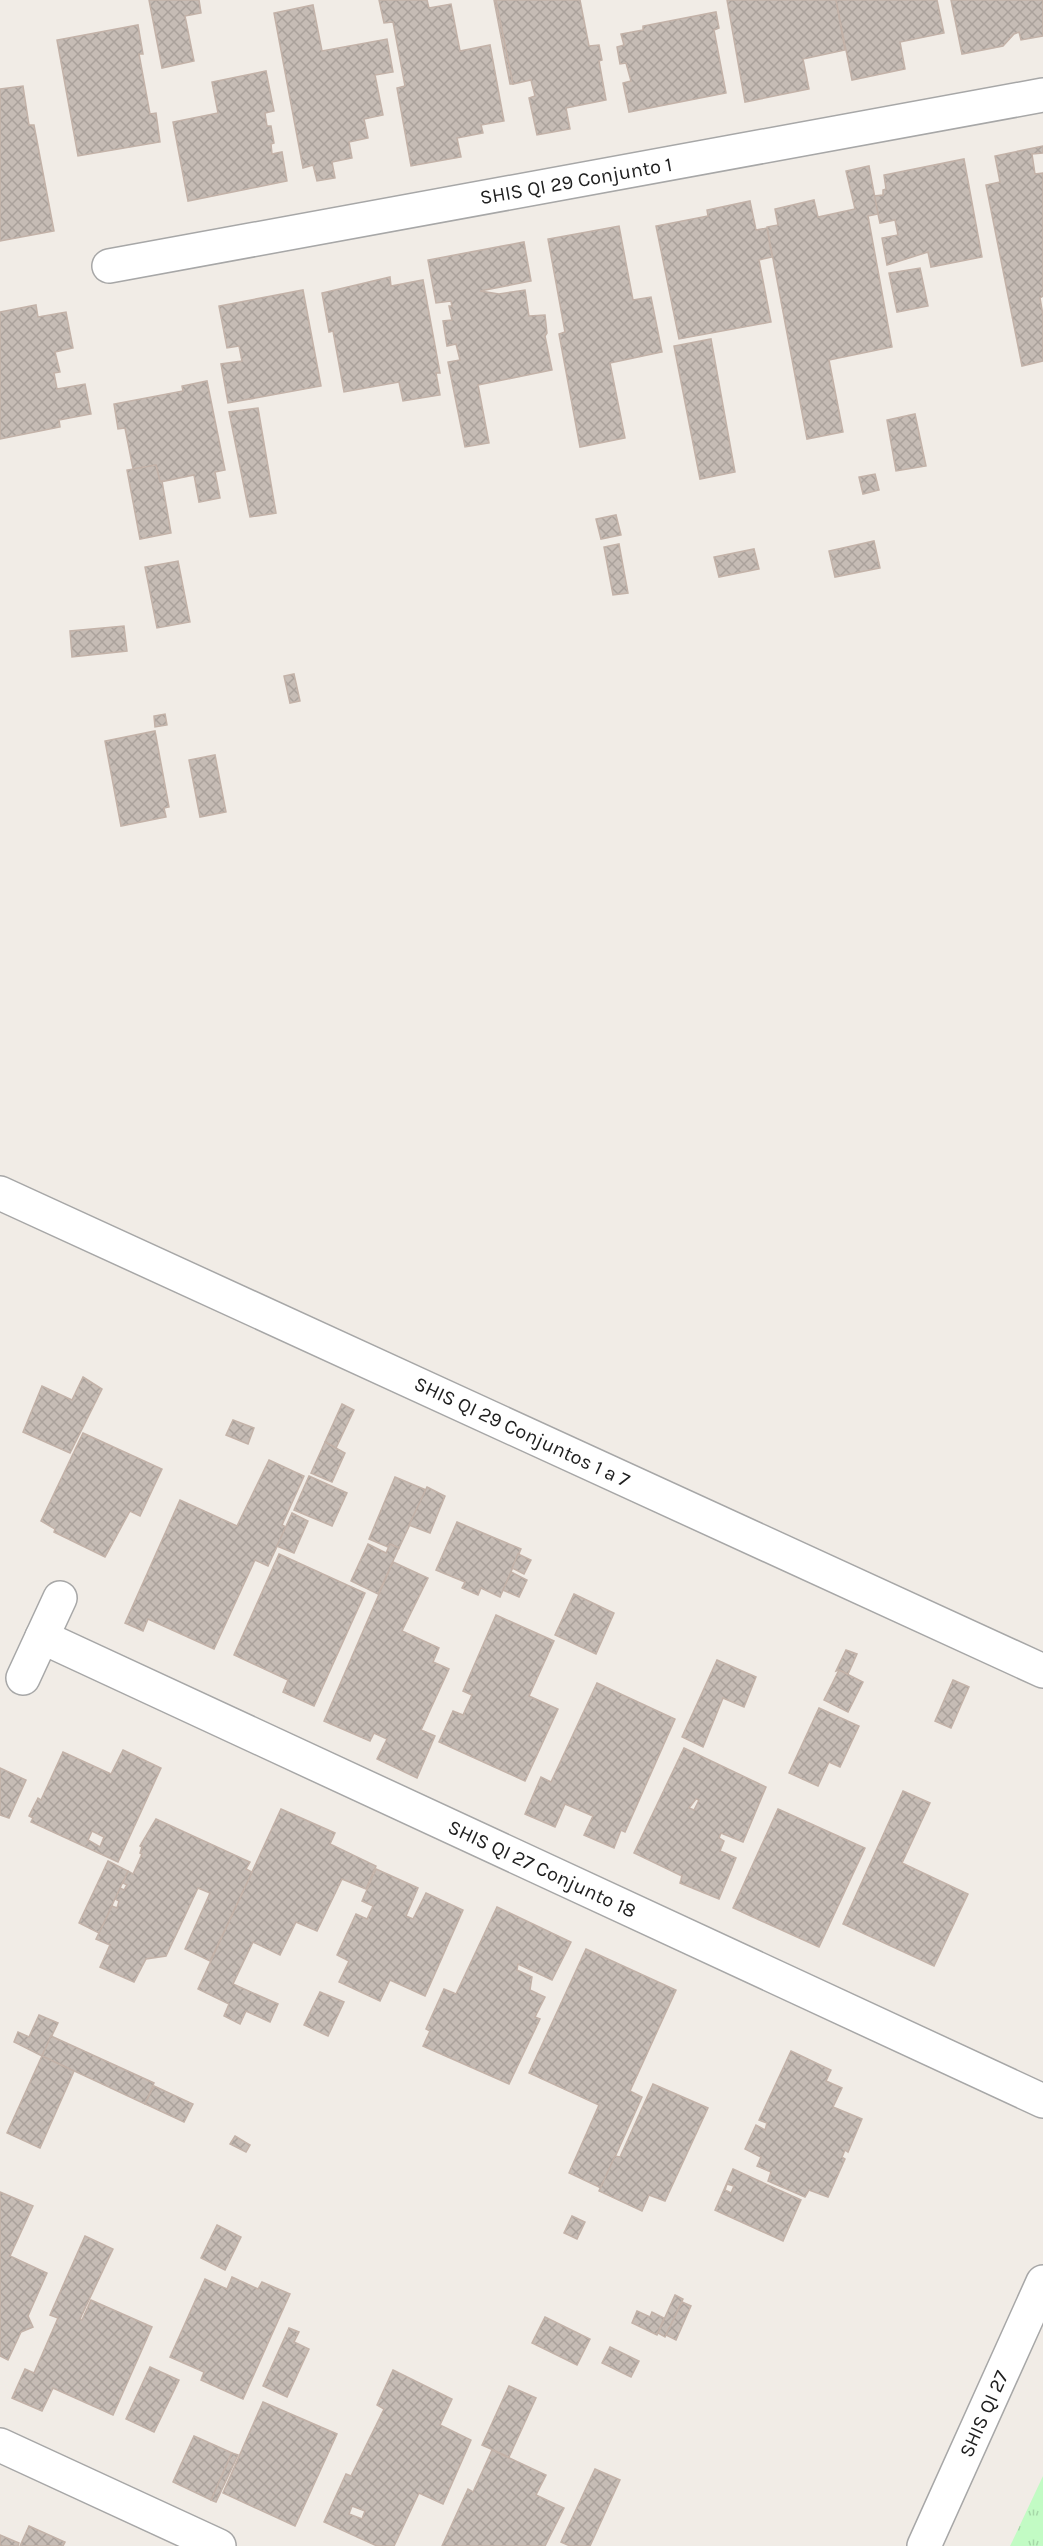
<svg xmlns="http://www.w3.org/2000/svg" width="1043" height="2546" viewBox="0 0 1043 2546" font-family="Karla,sans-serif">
<defs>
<pattern id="park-tufts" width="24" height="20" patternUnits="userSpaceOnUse" patternTransform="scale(1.5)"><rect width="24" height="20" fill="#c2fbc4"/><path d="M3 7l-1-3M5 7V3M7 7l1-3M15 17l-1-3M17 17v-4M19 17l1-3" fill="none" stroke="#a6d7a8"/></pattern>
<pattern id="building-cross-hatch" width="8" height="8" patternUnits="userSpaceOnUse" patternTransform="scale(1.5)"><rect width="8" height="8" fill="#c6bcb5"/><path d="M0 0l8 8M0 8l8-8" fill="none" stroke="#aaa19b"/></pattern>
</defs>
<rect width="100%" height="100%" fill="#f1ece6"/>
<path fill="url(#park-tufts)" d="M1043,2476V2546H1010L1012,2542Z"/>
<g fill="url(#building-cross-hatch)" stroke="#c3b2a8" stroke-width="1.5" fill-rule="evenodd">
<path d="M149,0H199L201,13L185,16L194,61L162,68Z"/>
<path d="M379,0H427L429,8L451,4L460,51L490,45L504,121L481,125L483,133L457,138L461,157L411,166L397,88L405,86L393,22L384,23Z"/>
<path d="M494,0H496L513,84H510Z"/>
<path d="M496,0H580L589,46L599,45L602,60L599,61L606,100L566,108L570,129L537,135L529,98L535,96L531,80L513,84Z"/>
<path d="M727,0H836L845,50L803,59L809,89L745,102Z"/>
<path d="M836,0H937L944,33L900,42L905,69L852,80Z"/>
<path d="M951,0H1043V36L1021,40L1019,32L1014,34L1003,46L962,54Z"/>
<path d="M313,5L322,51L387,39L393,72L375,75L383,115L364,119L368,138L349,142L352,158L332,162L335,178L317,181L313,165L303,168L274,13Z"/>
<path d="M716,12L719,28L714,30L726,93L629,112L623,83L631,81L626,63L620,64L617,47L624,45L621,34L643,30V26Z"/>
<path d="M138,25L143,54H139L150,114L156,113L160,142L78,156L57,40Z"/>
<path d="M266,71L274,111L265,113L267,126H271L274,143L271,144L272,154L282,152L287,181L188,201L173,122L218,113L212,82Z"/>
<path d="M23,86L29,125H34L54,231L0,241V89Z"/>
<path d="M1043,146V153L1032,154L1035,174L1043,173V296L1040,298L1043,315V361L1022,366L986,185L1000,182L995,156Z"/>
<path d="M964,159L982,257L931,267L928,252L887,265L882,238L898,235L895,220L880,223L874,196L883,195V190L886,189L884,175Z"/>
<path d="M869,166L878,214L868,216L892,347L829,360L843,432L807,439L767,227L778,225L775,209L814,200L818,217L855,209L846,171Z"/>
<path d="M750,201L756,230L767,228L772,257L759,260L771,322L679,339L656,226L708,216L707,210Z"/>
<path d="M619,226L633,300L651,297L662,352L610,363L625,438L580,447L559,334L565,332L548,239Z"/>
<path d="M524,242L531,281L480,291L499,294L525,290L529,316L545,315L547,333L545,336L552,370L478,385L489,443L465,447L448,362L460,360L456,344L447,346L443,321L452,320L449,306H452L451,301L436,303L428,260Z"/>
<path d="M920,268L928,306L897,312L889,273Z"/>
<path d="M390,277L391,286L423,280L440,373H436L440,395L403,401L399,382L344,392L333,331L329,332L322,293Z"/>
<path d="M303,290L321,386L228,403L221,364L242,361L239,346L227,348L219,306Z"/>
<path d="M36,305L38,317L66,312L73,348L55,352L60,372L54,373L57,389L85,384L91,414L59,420L60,427L0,439V312Z"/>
<path d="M711,339L735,472L700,479L674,346Z"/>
<path d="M207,381L225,470L215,472L220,498L199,502L194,475L160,482L156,465L133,469L125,428L118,429L114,404L183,391L182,386Z"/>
<path d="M258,408L276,513L250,517L229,412Z"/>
<path d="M915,414L926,466L896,471L887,420Z"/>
<path d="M156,465L160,482L162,481L171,533L140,539L127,470Z"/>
<path d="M875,474L879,490L863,494L859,477Z"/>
<path d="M616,515L621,535L601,539L596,519Z"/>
<path d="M874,541L880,568L835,577L829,551Z"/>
<path d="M619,544L628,593L613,595L604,547Z"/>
<path d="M754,549L759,569L719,577L714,557Z"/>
<path d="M178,561L190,622L157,628L145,567Z"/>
<path d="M124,626L127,651L72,657L70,631Z"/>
<path d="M294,674L300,701L290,703L284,676Z"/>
<path d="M165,714L167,725L155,727L154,716Z"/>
<path d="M155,731L169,807L164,808L166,817L121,826L105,741Z"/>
<path d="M215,755L226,812L200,817L189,760Z"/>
<path d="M83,1377L102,1389L70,1453L23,1432L42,1386L72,1400Z"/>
<path d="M342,1404L354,1410L336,1448L325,1442Z"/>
<path d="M233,1420L254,1428L248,1444L226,1435Z"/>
<path d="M83,1433L162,1469L140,1516L130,1511L105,1557L54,1532L55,1529L41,1521Z"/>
<path d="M325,1442L345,1453L332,1482L311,1473Z"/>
<path d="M269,1460L304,1476L282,1525L286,1527L268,1566L255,1560L214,1649L148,1619L143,1631L125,1623L180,1500L237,1526Z"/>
<path d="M309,1476L347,1493L332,1526L294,1510Z"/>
<path d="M395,1477L426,1490L399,1548L390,1544L388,1547L369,1539Z"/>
<path d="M427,1487L445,1496L430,1533L409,1525Z"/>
<path d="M292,1513L308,1521L294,1553L277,1546Z"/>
<path d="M457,1522L521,1549L500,1597L481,1588L478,1595L462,1588L465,1582L436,1570Z"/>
<path d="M368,1544L386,1553L390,1544L399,1548L378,1594L351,1581Z"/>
<path d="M279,1554L365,1593L314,1706L283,1692L288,1680L234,1655Z"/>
<path d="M518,1554L531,1560L524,1574L512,1568Z"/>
<path d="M393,1562L428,1578L402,1631L439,1648L433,1662L449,1669L421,1730L435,1736L417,1778L377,1759L387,1739L374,1733L370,1741L324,1721Z"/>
<path d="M511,1572L527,1580L519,1597L503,1590Z"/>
<path d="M574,1594L614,1613L596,1654L555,1635Z"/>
<path d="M496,1615L554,1641L529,1696L558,1709L525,1781L439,1742L453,1711L463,1715L472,1695L463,1691Z"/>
<path d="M846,1650L857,1654L848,1674L839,1670L836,1671Z"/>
<path d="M717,1660L756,1677L744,1707L723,1698L703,1747L682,1737Z"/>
<path d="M839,1670L863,1682L848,1712L824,1700Z"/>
<path d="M953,1680L969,1687L951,1728L935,1721Z"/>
<path d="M597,1683L675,1719L625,1832L621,1830L614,1848L584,1835L593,1816L565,1804L555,1827L525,1814L541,1777L551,1782Z"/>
<path d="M819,1708L859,1726L840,1767L829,1762L818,1786L789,1773Z"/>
<path d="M684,1748L766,1787L743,1842L721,1833L719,1838L724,1841L720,1851L736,1858L719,1899L680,1883L682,1876L634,1853ZM696,1799L699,1800L694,1810L689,1808Z"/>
<path d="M123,1750L161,1768L118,1862L31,1822L33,1818L29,1816L38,1798L41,1800L63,1752L111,1774ZM92,1831L104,1837L100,1847L88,1840Z"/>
<path d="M0,1768L26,1780L9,1818L0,1815Z"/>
<path d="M903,1791L930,1803L902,1863L968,1894L934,1966L843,1924Z"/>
<path d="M281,1809L335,1833L330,1844L376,1866L366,1889L342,1879L317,1931L296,1922L280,1955L253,1942L233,1984L278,2004L270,2022L246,2011L240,2024L224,2016L229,2004L198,1989Z"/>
<path d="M778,1809L865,1848L819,1947L733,1908Z"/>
<path d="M156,1819L250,1862L246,1869L252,1872L210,1961L185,1949L210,1893L198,1888L166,1956L146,1959L134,1982L100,1967L110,1945L96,1939L112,1906L117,1908L119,1901L115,1899L120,1888L124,1890L127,1885L123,1883L128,1871L133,1874L142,1854L140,1853L142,1847L140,1846Z"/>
<path d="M108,1861L128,1871L99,1933L79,1923Z"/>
<path d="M376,1869L418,1888L406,1916L413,1919L426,1893L463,1910L425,1996L390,1980L380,2001L339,1982L349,1961L337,1955L356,1914L367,1919L373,1906L362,1901Z"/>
<path d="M497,1907L571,1942L552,1980L518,1964L517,1970L532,1977L530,1990L545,1997L535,2017L540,2019L509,2084L423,2046L430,2031L426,2029L444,1989L456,1994Z"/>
<path d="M586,1949L676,1990L630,2091L642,2097L601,2188L569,2173L599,2105L529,2073Z"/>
<path d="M320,1992L344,2002L328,2036L304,2025Z"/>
<path d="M39,2015L58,2023L42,2056L14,2042L18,2032L29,2037Z"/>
<path d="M51,2036L154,2083L145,2104L42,2056Z"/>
<path d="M791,2051L831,2070L826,2081L842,2088L833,2107L862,2119L848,2152L845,2150L842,2157L845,2159L828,2197L809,2190L805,2197L768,2181L771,2172L757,2166L761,2157L745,2149L756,2125L765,2130L767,2123L759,2120Z"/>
<path d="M42,2056L74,2071L40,2148L7,2133Z"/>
<path d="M653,2084L708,2108L665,2201L649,2195L642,2211L599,2191L615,2156L620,2157Z"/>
<path d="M154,2086L193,2104L184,2122L145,2104Z"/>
<path d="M235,2136L250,2145L246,2152L230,2144Z"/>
<path d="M733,2169L801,2200L783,2241L715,2210ZM727,2184L734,2186L731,2193L725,2190Z"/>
<path d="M0,2192L33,2206L10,2256L47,2273L28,2316L33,2327L21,2332L8,2360L0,2356Z"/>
<path d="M572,2216L585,2222L577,2239L564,2233Z"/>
<path d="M217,2225L241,2237L225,2270L201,2258Z"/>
<path d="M85,2236L113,2249L80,2319L82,2320L91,2300L152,2327L113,2415L53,2388L42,2411L12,2398L25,2369L34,2373L58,2318L50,2315Z"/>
<path d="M232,2277L258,2289L262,2282L290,2294L243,2399L201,2380L204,2372L170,2357L205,2279L227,2289Z"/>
<path d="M675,2295L683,2299L665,2337L658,2333Z"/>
<path d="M682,2302L691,2306L676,2340L666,2335Z"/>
<path d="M637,2311L650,2317L652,2312L664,2318L657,2335L632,2323Z"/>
<path d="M545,2317L590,2339L577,2365L532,2343Z"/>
<path d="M289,2328L299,2332L294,2342L309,2349L287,2397L263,2386Z"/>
<path d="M610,2347L639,2361L631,2377L602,2363Z"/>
<path d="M150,2367L179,2380L154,2432L126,2419Z"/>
<path d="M393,2370L452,2399L440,2425L471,2440L443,2504L419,2493L394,2546H377L324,2522L346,2474L351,2476L384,2409L377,2405ZM352,2506L365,2511L362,2519L349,2514Z"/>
<path d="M509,2386L536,2398L509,2457L482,2445Z"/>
<path d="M263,2402L337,2434L295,2526L223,2493Z"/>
<path d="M194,2436L232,2453L211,2500L173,2482Z"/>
<path d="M492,2450L546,2475L536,2495L564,2508L545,2546H442L468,2489L473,2492Z"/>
<path d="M232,2453L238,2455L216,2502L211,2500Z"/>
<path d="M595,2469L620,2480L590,2546H570L561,2542Z"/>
<path d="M29,2526L65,2542L63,2546H20Z"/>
<path d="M0,2535L19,2543L18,2546H0Z"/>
</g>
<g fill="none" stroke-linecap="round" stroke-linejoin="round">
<g stroke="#a7a7a7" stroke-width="36">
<g id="minor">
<path d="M109,266L1043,95"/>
<path d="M0,1193L1043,1671"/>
<path d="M42,1637L1043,2101"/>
<path d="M23,1678L60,1598"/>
<path d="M0,2445L219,2546"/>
<path d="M924,2546L1043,2282"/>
</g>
</g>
<use href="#minor" stroke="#fff" stroke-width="33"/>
</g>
<g text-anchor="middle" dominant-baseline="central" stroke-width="6" stroke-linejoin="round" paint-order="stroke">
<g font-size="20" fill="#202020" stroke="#fff">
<text transform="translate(576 181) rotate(-10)">SHIS QI 29 Conjunto 1</text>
<text transform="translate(522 1432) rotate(25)">SHIS QI 29 Conjuntos 1 a 7</text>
<text transform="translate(542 1869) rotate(25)">SHIS QI 27 Conjunto 18</text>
<text transform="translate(984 2414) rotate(-66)">SHIS QI 27</text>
</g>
</g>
</svg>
